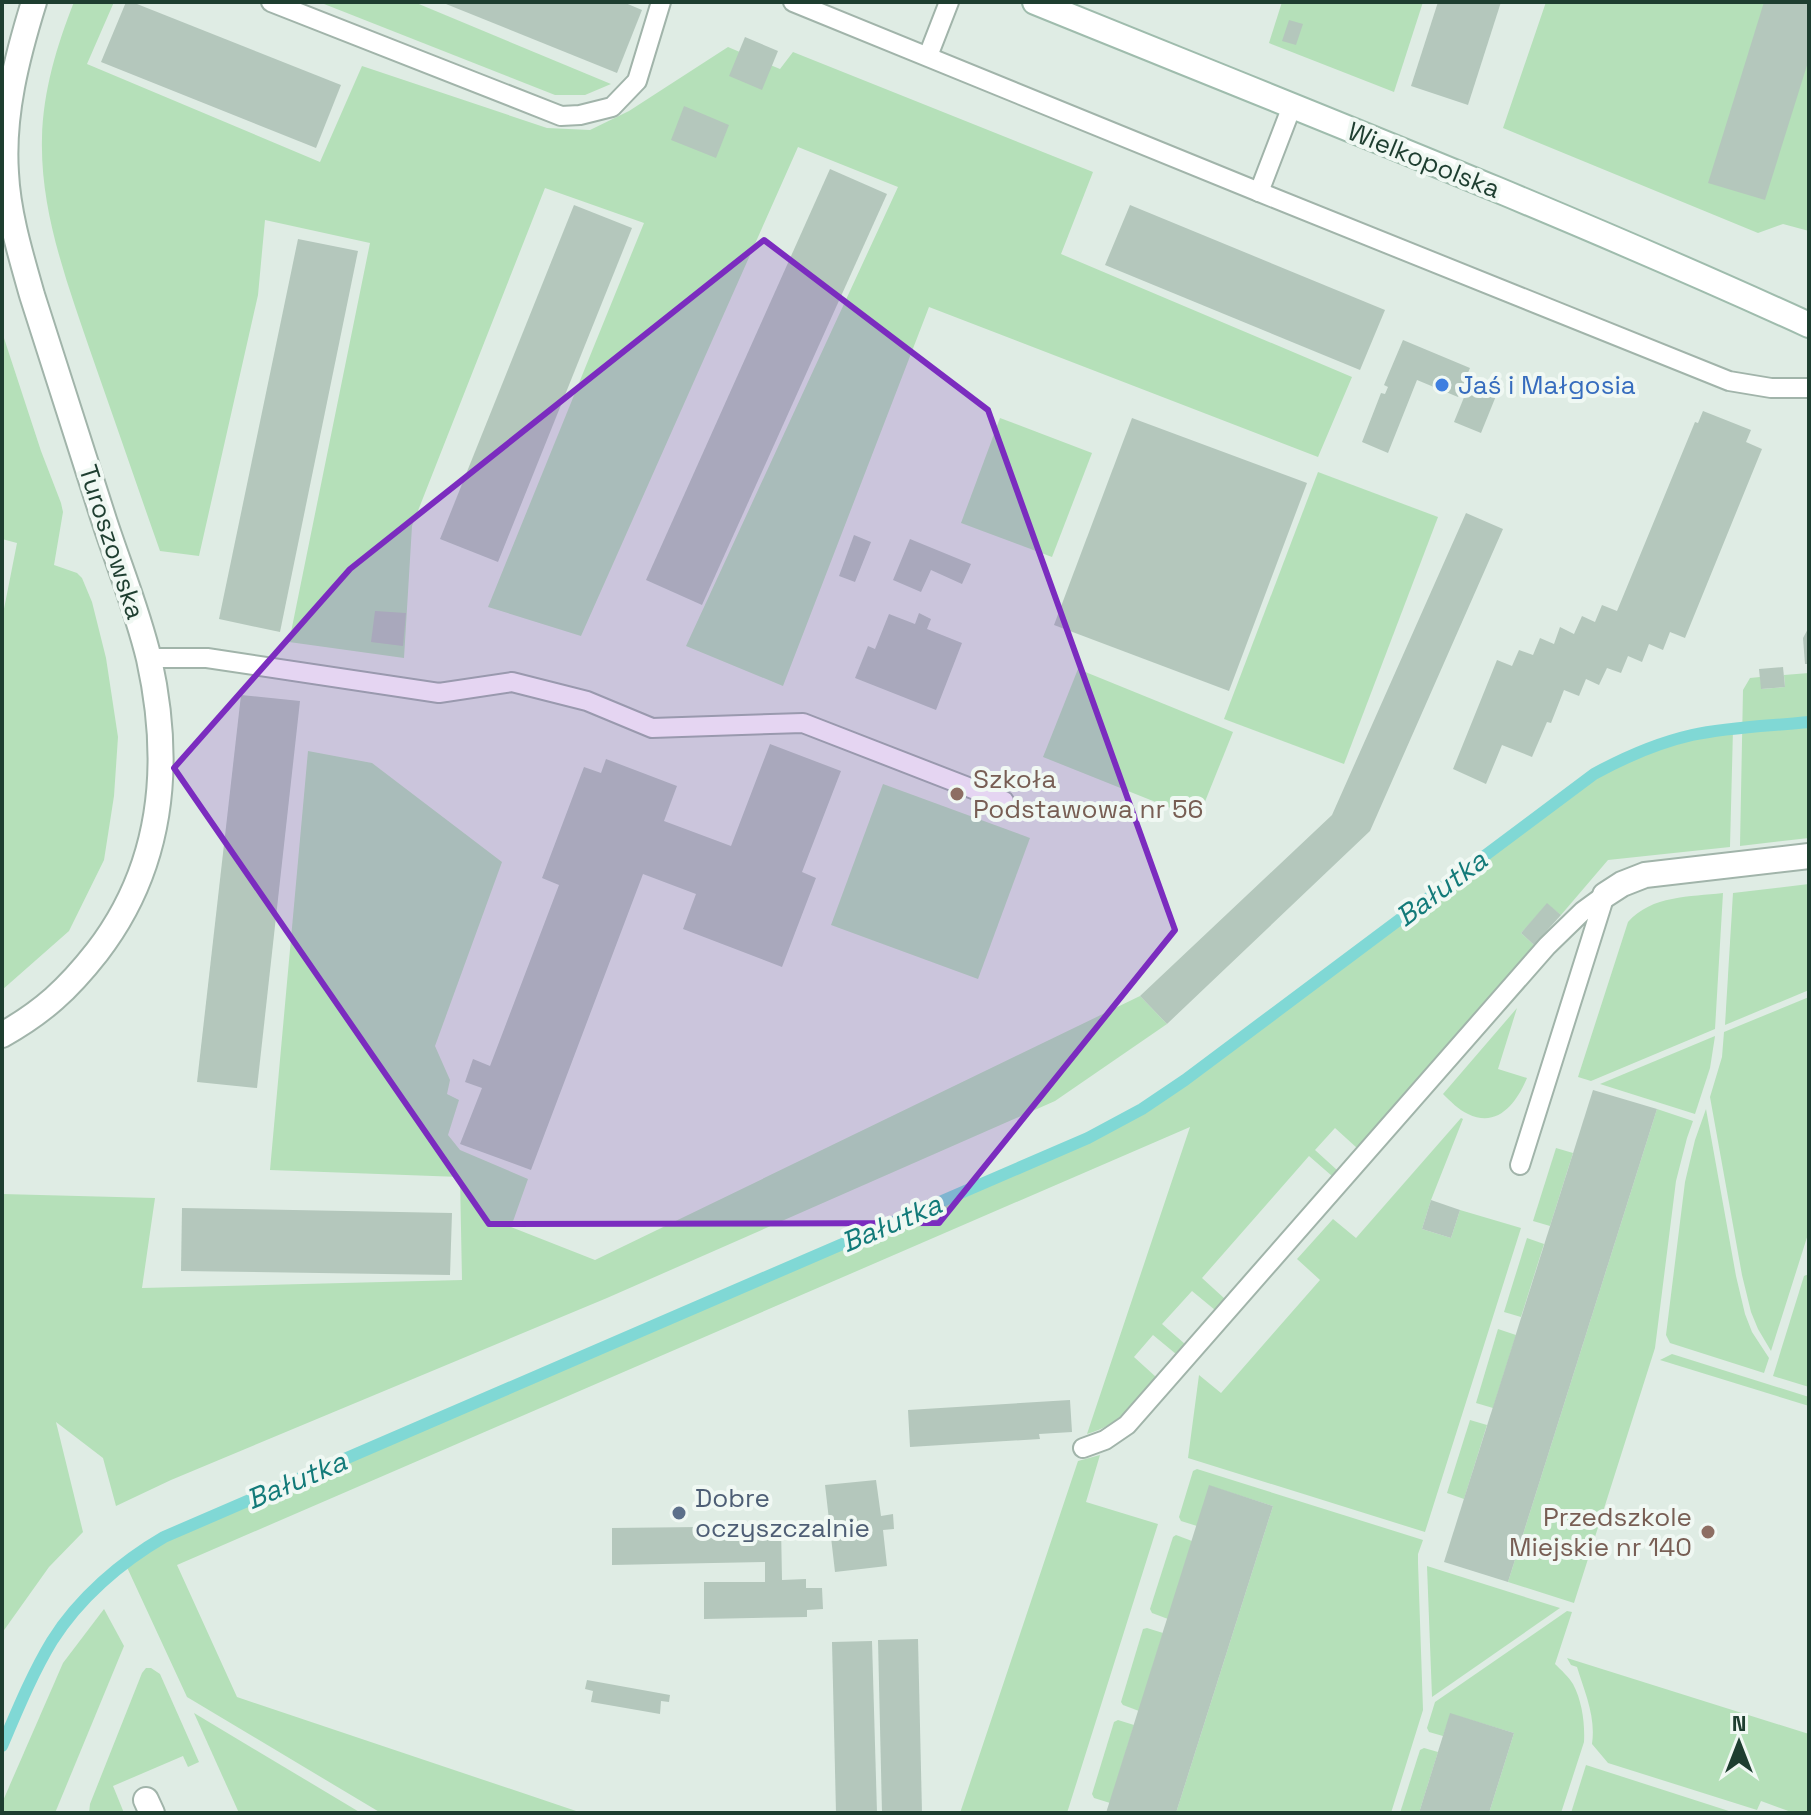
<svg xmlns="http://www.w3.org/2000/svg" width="1811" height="1815" viewBox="0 0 1811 1815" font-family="'Space Grotesk',sans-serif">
<rect width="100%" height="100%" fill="#dfece4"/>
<g fill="#b5e0b9">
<path d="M74,2H114L87,64L320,162L362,66L547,128L590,130L629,111L728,47L780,69L793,52L1093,172L1061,254L1352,377L1318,457L929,307L783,686L686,646L898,187L798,147L581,636L488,607L644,223L545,188L412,526L404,658L289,642L370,243L265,220L258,295L199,556L160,551C137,486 115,421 92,356C68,285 40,213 42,138C43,91 57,45 74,2Z"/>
<path d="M319,2H414L611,84L585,95H555Z"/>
<path d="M1282,2H1423L1394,92L1269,43Z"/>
<path d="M1546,2H1809V231L1783,224L1758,233L1503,128Z"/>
<path d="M2,332L41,451L61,503L63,512L54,565L77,573L82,578L92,602L106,658L118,737L114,796L104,860L69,931L2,990V619L17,543L2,539Z"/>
<path d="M1000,418L1092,453L1052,557L961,523Z"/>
<path d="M1318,472L1438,517L1344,764L1224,719Z"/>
<path d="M1078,669L1233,732L1198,819L1043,757Z"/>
<path d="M1809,673V838L1740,846L1743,690L1750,678L1760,677L1762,689L1785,687L1784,675Z"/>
<path d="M1733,729L1730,847L1608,860L1561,915L1547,904L1521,933L1534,945L1357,1148L1335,1128L1315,1150L1337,1170L1332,1176L1309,1156L1202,1278L1225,1299L1215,1310L1192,1291L1162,1324L1185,1344L1176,1354L1153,1335L1134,1357L1156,1377C1133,1403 1122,1424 1087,1434L1190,1127L177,1565L237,1697L582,1813H381L187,1697L125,1563L164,1537L1088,1138L1142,1109L1185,1080L1594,774C1640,749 1681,737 1733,729Z"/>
<path d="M308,751L372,763L502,862L435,1046L450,1080L447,1094L459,1100L448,1135L460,1150L528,1179L511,1227L595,1260L1140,996L1167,1024L1055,1101L607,1298L171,1480L116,1506L103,1458L56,1422L83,1532L49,1567L2,1633V1194L155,1198L142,1288L462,1280L460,1177L270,1170Z"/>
<path d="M883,784L1030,838L978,979L831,925Z"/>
<path d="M1809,884V990L1725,1025L1733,893Z"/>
<path d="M1723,893L1715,1029L1591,1081L1578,1077L1628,922C1652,895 1690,897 1723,893Z"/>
<path d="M1809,997V1231L1771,1351L1758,1329L1751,1312L1742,1275L1710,1097L1722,1057L1724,1032Z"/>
<path d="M1517,1008L1498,1069L1527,1078C1517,1102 1498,1129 1468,1114C1459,1110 1450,1101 1443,1094Z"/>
<path d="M1715,1036L1710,1068L1695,1114L1600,1084Z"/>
<path d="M1657,1109L1693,1121L1687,1138L1676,1181L1655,1348L1574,1603L1508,1582Z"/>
<path d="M1706,1109L1736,1276L1745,1314L1752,1332L1769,1358L1764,1373L1670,1343L1666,1335L1685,1182L1695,1140Z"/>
<path d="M1461,1118L1463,1119L1431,1200L1422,1229L1451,1238L1460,1210L1521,1228L1425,1532L1188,1458L1199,1375L1221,1393L1320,1280L1297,1259L1333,1219L1356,1238Z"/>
<path d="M1556,1148L1573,1153L1550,1226L1533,1221Z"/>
<path d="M1527,1238L1544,1244L1521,1317L1504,1312Z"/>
<path d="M1809,1274V1387L1773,1376L1804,1276Z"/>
<path d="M1498,1329L1516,1335L1493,1408L1476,1403Z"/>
<path d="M1672,1354L1809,1397V1406L1660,1360Z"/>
<path d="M1470,1420L1487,1425L1464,1499L1447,1493Z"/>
<path d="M1100,1455L1086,1502L1158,1524L1067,1813H960L1078,1461Z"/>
<path d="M1197,1469L1423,1540L1418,1554V1563L1423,1710L1391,1813H1176L1273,1506L1210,1486L1197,1526L1181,1521L1179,1517L1193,1471Z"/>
<path d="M1176,1535L1192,1541L1168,1619L1152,1613L1150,1609L1173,1537Z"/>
<path d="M1427,1566L1560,1608L1432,1697Z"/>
<path d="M104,1609L124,1646L55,1813H2V1803L63,1663Z"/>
<path d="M1567,1611L1572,1612L1555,1664C1561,1670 1569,1677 1573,1684C1582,1701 1585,1723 1584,1742L1561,1813H1489L1514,1733L1451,1714L1443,1736L1429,1732L1427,1728L1435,1702Z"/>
<path d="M1147,1628L1163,1633L1139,1711L1123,1705L1121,1702L1143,1629Z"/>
<path d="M1567,1658L1809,1734V1813H1794L1761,1801L1757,1810L1608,1763L1592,1744C1596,1717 1585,1693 1577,1667L1571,1665Z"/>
<path d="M146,1668H151L160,1674L199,1762L188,1767L183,1756L113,1786L124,1813H89L90,1804L142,1673Z"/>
<path d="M194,1713L361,1813H239Z"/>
<path d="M1118,1720L1134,1725L1110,1803L1094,1798L1092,1794L1114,1722Z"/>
<path d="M1424,1748L1438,1752L1419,1813H1400L1420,1750Z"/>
<path d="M1586,1765L1735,1813H1571Z"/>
</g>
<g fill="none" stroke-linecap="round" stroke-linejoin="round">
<path stroke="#80d8d5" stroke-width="12" d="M2,1746C17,1711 32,1674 52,1641C79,1598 121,1562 164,1537L1088,1138L1142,1109L1185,1080L1594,774C1625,757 1657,743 1692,735C1730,727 1770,726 1809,722"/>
</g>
<g fill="#b4c7bc">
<path d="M126,2H132L341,85L316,148L101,62Z"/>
<path d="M441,2H623L642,10L617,73Z"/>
<path d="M1438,2H1501L1468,105L1411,86Z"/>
<path d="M1764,2H1809V59L1765,200L1708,183Z"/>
<path d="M1289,20L1303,24L1296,45L1282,41Z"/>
<path d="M745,37L778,51L762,90L729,76Z"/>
<path d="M684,106L729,125L716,158L671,140Z"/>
<path d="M830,169L887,194L702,605L646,580Z"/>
<path d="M574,205L632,228L498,562L440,539Z"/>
<path d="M1130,205L1385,310L1360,370L1105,265Z"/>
<path d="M298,239L358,251L280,632L219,619Z"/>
<path d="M1403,340L1470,368L1458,397L1417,380L1388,453L1362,442L1381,393L1385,394L1388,387L1384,385Z"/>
<path d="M1471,380L1498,391L1481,433L1454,422Z"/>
<path d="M1703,411L1751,430L1746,442L1762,449L1685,638L1670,632L1663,650L1649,644L1642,662L1628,656L1621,673L1607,668L1599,685L1586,679L1579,696L1564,690L1551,723L1547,722L1532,757L1502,745L1486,784L1453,769L1497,660L1512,666L1519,650L1533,655L1540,638L1554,644L1560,627L1574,634L1582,616L1595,622L1602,605L1617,611L1695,422L1698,423Z"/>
<path d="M1132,418L1307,483L1229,691L1054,625Z"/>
<path d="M1466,513L1503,529L1370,831L1167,1024L1140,996L1332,815Z"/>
<path d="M854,535L871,542L855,582L839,576Z"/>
<path d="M910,539L971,564L962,584L931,570L921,592L893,580Z"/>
<path d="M375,611L406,613L403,646L371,642Z"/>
<path d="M919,613L931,619L927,629L962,643L936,710L855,678L868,646L875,649L889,614L915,624Z"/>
<path d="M1809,627V664H1805L1803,638Z"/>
<path d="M1783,667L1785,687L1761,689L1759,669Z"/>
<path d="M241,695L300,701L257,1088L197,1082Z"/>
<path d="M770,744L841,771L802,872L816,878L782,967L683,929L696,894L643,874L531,1170L460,1144L482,1088L465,1082L473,1059L490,1066L559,885L542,878L584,767L601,773L606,759L677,786L664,821L731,846Z"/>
<path d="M1547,903L1561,915L1534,945L1521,933Z"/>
<path d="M1593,1090L1657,1109L1508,1582L1444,1562Z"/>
<path d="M1431,1200L1460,1210L1451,1238L1422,1229Z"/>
<path d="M182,1208L452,1213L450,1275L181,1271Z"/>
<path d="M1070,1400L1072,1432L1039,1434L1040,1439L910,1447L908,1410Z"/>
<path d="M876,1480L881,1516L893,1514L894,1529L883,1530L887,1566L835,1572L825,1485Z"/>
<path d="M1209,1485L1273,1506L1176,1813H1106Z"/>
<path d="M781,1526L782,1580L806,1579V1588H822L823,1609L807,1610V1617L704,1619V1582H765V1562L612,1565V1528Z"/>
<path d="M918,1639L922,1813H882L878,1640Z"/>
<path d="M872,1641L877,1813H836L832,1642Z"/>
<path d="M587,1680L670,1695L669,1702L661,1701L660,1714L591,1702L593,1691L585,1689Z"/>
<path d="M1450,1713L1514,1733L1489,1813H1419Z"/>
</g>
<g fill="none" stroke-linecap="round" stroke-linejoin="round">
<g stroke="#a1b4aa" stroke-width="22">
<g id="lane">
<path d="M271,2L561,116L580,115L612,107L637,81L661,2"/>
<path d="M793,2L1259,192L1729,381L1771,388H1809"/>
<path d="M928,56L949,2"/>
<path d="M1259,192L1292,106"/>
<path d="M149,658H207L439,693L512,682L587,701L652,728L803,723L1004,801"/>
<path d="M1083,1448L1105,1440L1127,1425L1547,946L1583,911L1605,895L1520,1165"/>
</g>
</g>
<g stroke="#a1b4aa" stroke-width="28">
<g id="street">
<path d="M1605,895L1622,884L1645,875L1809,856"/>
<path d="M2,1035C43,1012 68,989 97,952C164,865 172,763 149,659C138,612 119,566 104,520C80,445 56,370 32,295C21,256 8,214 6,173C2,115 17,57 34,2"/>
<path d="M146,1800L152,1813"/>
</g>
</g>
<g stroke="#9fbcad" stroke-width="28">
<path id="secondary" d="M1035,2C1294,107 1555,209 1809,325"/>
</g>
<use href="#lane" stroke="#fff" stroke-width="18"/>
<use href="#street" stroke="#fff" stroke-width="24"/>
<use href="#secondary" stroke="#fff" stroke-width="24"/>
</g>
<path fill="#7b2cbf" fill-opacity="0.2" stroke="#7b2cbf" stroke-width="6" stroke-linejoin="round" d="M764,240L988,410L1175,930L939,1223L489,1224L174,768L350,569Z"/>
<circle fill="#3f7fe0" stroke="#f0f8f3" stroke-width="3" cx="1442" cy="385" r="8"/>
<g fill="#8d6e63" stroke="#f0f8f3" stroke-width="3">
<circle cx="957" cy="794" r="8"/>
<circle cx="1708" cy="1532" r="8"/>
</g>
<circle fill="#5c6f8a" stroke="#f0f8f3" stroke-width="3" cx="679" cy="1513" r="8"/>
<g text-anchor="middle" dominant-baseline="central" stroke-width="8" stroke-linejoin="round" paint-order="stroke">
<g font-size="26" fill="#1e3e30" stroke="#f0f8f3">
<text transform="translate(1424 160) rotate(22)">Wielkopolska</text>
<text transform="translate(112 542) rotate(72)">Turoszowska</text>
</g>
<g font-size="26" fill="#366cbe" stroke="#f0f8f3" text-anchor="start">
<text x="1458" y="385">Jaś i Małgosia</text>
</g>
<g font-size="26" fill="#785e54" stroke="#f0f8f3" text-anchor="start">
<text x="973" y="779">Szkoła<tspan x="973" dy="30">Podstawowa nr 56</tspan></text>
<text x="1692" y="1517" text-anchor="end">Przedszkole<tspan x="1692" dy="30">Miejskie nr 140</tspan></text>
</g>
<g font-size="26" fill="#4e5e75" stroke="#f0f8f3" text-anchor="start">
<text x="695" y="1498">Dobre<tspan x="695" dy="30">oczyszczalnie</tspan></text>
</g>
<g font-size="28" font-style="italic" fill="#127a79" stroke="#f0f8f3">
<text transform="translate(1441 888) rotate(-37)">Bałutka</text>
<text transform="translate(891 1223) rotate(-23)">Bałutka</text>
<text transform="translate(296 1480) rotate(-23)">Bałutka</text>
</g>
</g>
<rect width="1811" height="1815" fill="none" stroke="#1e3e30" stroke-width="8"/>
<g transform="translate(1739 1743)" stroke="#f0f8f3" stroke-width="6" paint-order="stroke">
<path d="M0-6L14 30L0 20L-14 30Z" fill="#1e3e30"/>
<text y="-12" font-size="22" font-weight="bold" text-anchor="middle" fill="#1e3e30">N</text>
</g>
</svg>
